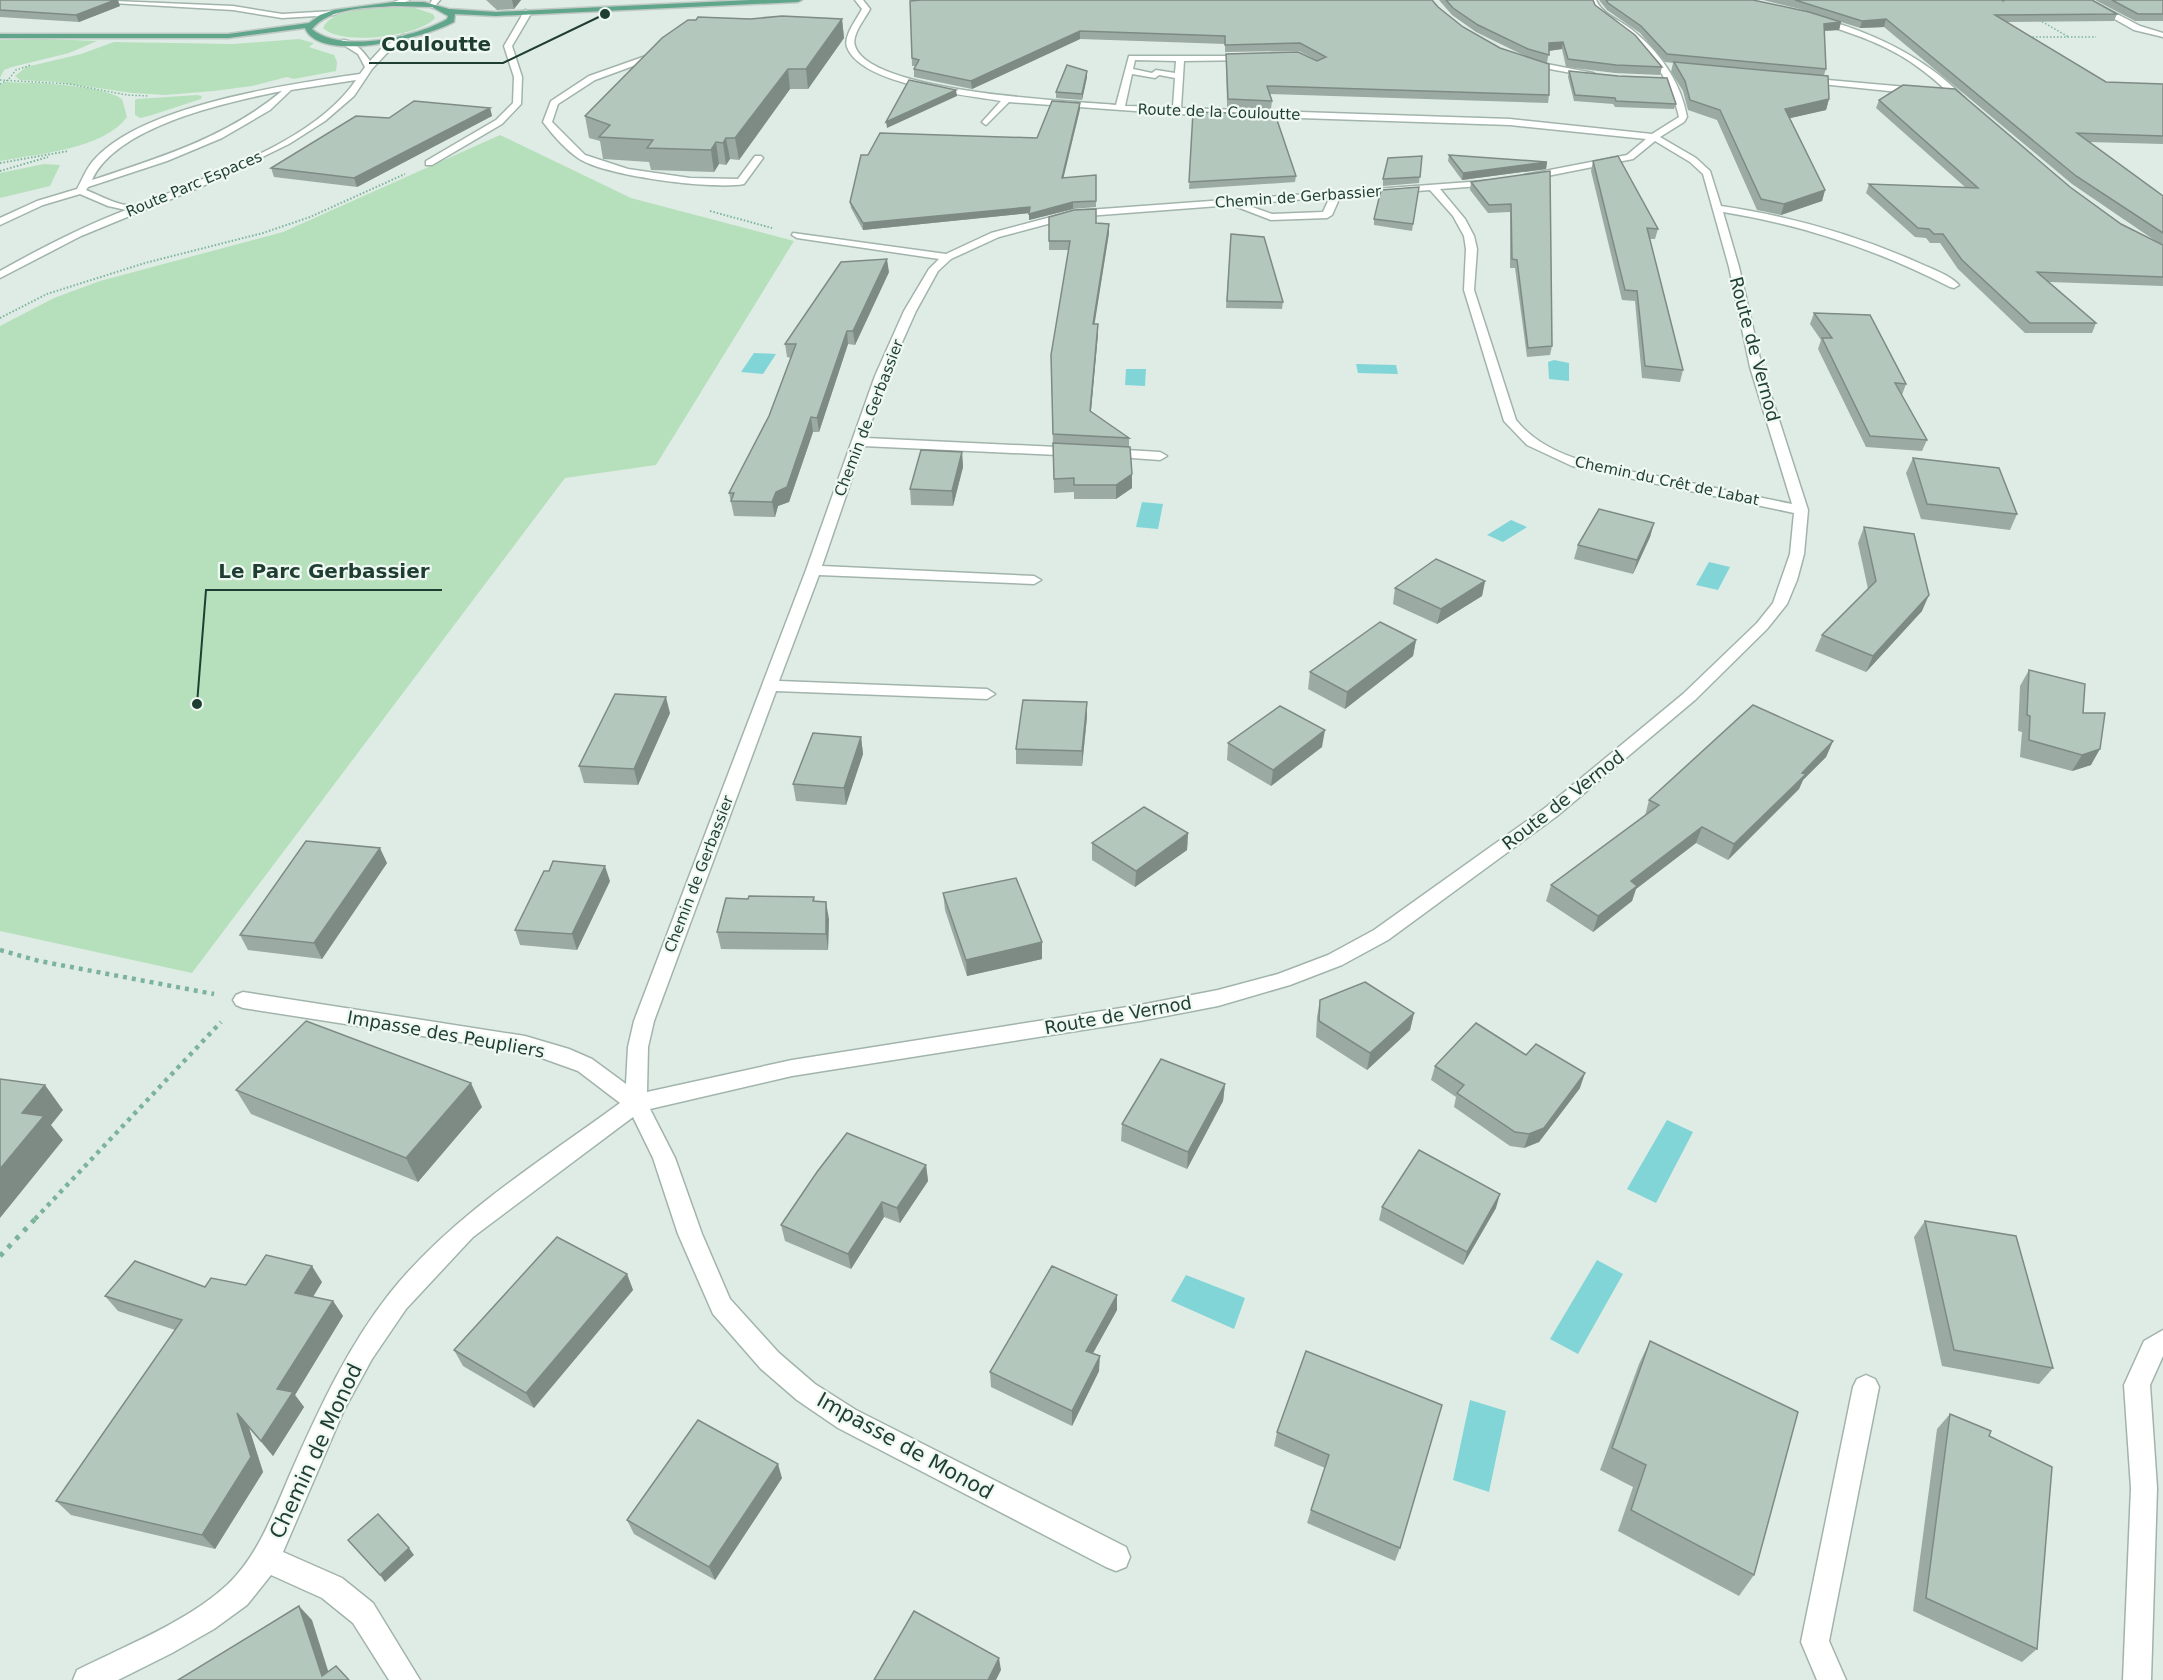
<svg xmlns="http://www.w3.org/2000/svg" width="2163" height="1680" viewBox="0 0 2163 1680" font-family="'DejaVu Sans',sans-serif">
<rect width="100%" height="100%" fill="#dfece5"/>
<g fill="#b6e0bb">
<path d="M383,8H415L433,14L435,18C419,37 341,46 323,28C331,10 366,9 383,8Z"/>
<path d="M44,39L97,41L69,53L12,67L4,70L0,78V40Z"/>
<path d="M299,39L314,43L309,47L334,55L337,62L336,71L294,79L287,77L252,86L214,91L165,95L132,93L55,82L20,80L15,76L26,67L81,54L114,42L233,44Z"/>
<path d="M6,82C33,83 101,84 122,99L127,117C104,149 37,154 0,161V85Z"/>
<path d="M197,95L202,96L201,99L149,116L140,118L135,115V100L137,99Z"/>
<path d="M500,135L631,198L794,241L656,465L565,478L192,973L0,931V326L54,298L100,281L283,232Z"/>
<path d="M44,164L60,165L50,186L0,198V173Z"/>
</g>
<g fill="#81d5d7">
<path d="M754,353L776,354L763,374L741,372Z"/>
<path d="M1554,360L1569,363V381L1549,379L1548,362Z"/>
<path d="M1356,364L1396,365L1398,374L1358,373Z"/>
<path d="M1126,369H1146L1145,386L1125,385Z"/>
<path d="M1142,502L1163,504L1158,529L1136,527Z"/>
<path d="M1511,520L1527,527L1503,542L1487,535Z"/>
<path d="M1709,562L1730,567L1718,590L1696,585Z"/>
<path d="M1667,1120L1693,1132L1656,1203L1627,1189Z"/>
<path d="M1597,1260L1623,1274L1578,1354L1550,1339Z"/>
<path d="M1186,1275L1245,1298L1234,1329L1171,1301Z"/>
<path d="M1470,1400L1506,1411L1489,1492L1453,1480Z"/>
</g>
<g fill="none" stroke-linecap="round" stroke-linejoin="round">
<g stroke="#a1b4ab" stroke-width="3">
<g id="minor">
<path d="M91,0L233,6L282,14L334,11L338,13L334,15L282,18L233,10L95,2Z"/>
<path d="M399,0H410L394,6L390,4Z"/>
<path d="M432,0H440L433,8L429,6Z"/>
<path d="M855,0H863L870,9C865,19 851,35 855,46C870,93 1071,101 1116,105L1129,56H1250L1254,58L1253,60L1184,61L1181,108L1510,119L1652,134L1679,117C1672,83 1651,52 1624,31C1610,21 1596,16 1588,0H1596C1603,15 1618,19 1631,29C1659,51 1681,82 1687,117L1684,122L1660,137L1696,158L1710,171L1721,206C1790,216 1856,235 1919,263C1932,269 1950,275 1959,285L1954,288L1950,287C1878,250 1804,225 1723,212L1739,267L1762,367L1808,510L1804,554L1797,580L1787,604L1767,629L1695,700L1557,816L1388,940L1342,965L1290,985L1218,1006L1140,1021L792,1076L650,1109L675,1158L702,1234L730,1299L779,1353L815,1384L856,1410L1126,1547L1130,1557L1126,1567L1116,1571L1106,1567L838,1428L797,1400L761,1369L713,1314L678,1234L653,1158L633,1117L473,1237L406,1309L372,1359L344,1410L283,1552L342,1578L373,1603L420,1680H389L353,1623L322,1598L271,1575L247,1605L214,1629L172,1653L118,1680H73L77,1670C125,1646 187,1622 227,1585C261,1553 276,1505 295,1463C322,1403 349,1345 390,1293C452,1215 541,1161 620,1103L578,1071L525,1052L243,1008L236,1005L233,1000L236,995L243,992L525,1036L569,1049L592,1059L626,1084L628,1047L634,1021L806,570L875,376L904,311L929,269L939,259L797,238L792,235L793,233L946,254L991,233L1074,211L1497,180V184L1494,185L1440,189L1465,219L1474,236L1477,249L1474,290L1516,420C1552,465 1620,468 1671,479C1712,487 1752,496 1792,504L1750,367L1729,267L1703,174L1690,162L1655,141L1633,159L1527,180L1524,179V175L1627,155L1646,139L1510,125L1177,114L1009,102L986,125L982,122L1001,101C966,95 861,85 847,47C843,36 857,19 862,9ZM1135,60L1176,61L1175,73L1156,70L1152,73L1133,69ZM1132,74L1155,78L1159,75L1175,78L1173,107L1125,106ZM1430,190L1453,216L1464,236L1466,249L1464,290L1504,421L1527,445L1572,466L1794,513L1790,554L1773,603L1757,623L1683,694L1545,808L1374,930L1328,955L1278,974L1218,990L1140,1005L792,1060L647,1092L648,1047L654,1021L776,691L987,699L995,694L987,689L779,681L819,575L1034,584L1041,580L1034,576L822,566L863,446L1078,456L1085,452L1078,448L866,438L887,376L916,311L938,271L951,259L999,237L1074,217L1232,205L1271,220L1327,218L1332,215L1340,197ZM1330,197L1323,212L1272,214L1244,204Z"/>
<path d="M2081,0H2090L2140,26L2163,33V37L2134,30Z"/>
<path d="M525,10L532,12L512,46L522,77L521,104L502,124L432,165H426V161L496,120L513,103L514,77L504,46Z"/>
<path d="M1816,17C1875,33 1930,59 1971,105L1964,107C1950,94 1937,81 1922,70C1890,45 1852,33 1813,21Z"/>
<path d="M403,35L410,37L387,53L372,69L354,96L325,121L289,144L205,185L81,236L0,278V271C41,248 82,227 126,210L108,206L80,194L43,205L0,225V218L37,201L77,189C82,180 86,169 93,161C140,105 290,84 360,74L365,67L358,54L342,44V40C354,40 364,52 370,61L381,49ZM356,80C319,135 233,167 173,191C162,196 146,206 134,206C118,206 101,196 86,190L88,187L167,161L222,138L270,110L291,90ZM282,91C227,137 159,158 92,180C116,126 227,102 282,91Z"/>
<path d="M660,51L664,53L663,55L595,80L558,104L552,122L585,155L628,169L690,178L738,179L755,156H761L763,158L744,184C713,190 604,176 578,158C565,149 552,134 543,122L551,101L589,76Z"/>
<path d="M1526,60L1593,73L1597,75L1593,77L1523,64V60Z"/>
<path d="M1805,78L1918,88L1922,91L1918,94L1802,82L1801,80Z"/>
<path d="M1109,449L1160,452L1167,456L1160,460L1104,456L1102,453Z"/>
<path d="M2163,1330V1356L2150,1385L2157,1488L2151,1680H2123L2131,1488L2124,1385L2144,1341Z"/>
<path d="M1866,1375L1875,1379L1879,1387L1829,1641L1846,1680H1817L1801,1642L1853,1387L1857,1379Z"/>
</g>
</g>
<g stroke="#c0c9c5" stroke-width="3">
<path id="major" d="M751,0H802L798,2L496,16L455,14L454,22C428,37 320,65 305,28L228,38H0V34H228L309,23L320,15L334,10L394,2H424L449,9L496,12ZM394,6L432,7L448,16L447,19C417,37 341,54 312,29C330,7 368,8 394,6Z"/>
</g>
<g stroke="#7cb39b" stroke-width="1.5" stroke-dasharray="1.5 2" stroke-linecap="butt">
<path d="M2039,20L2069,37"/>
<path d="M2029,37H2096"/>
<path d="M0,80L69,84L127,95L149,96"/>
<path d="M0,84L8,80L16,70L31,65"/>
</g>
<g stroke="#7cb39b" stroke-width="2" stroke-dasharray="1.5 2" stroke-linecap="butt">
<path d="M0,163L68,151"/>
<path d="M0,171L48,157"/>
<path d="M710,211L772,228"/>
<path d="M0,318L47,294L145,263L263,233L310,217L405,174"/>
</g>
<g stroke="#7cb39b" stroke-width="4.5" stroke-dasharray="4 5" stroke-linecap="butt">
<path d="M0,950L39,961L214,994"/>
<path d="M35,1219L221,1022"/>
</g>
<path stroke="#7cb39b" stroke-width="5" stroke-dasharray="4.5 7" stroke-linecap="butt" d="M0,1256L37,1217"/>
<use href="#minor" fill="#fff" fill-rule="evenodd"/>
<use href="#major" fill="#5fa68a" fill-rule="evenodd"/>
</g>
<g fill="#9baba3">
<path d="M0,0L120,6L79,22L0,17Z"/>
<path d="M486,0H521L514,9L497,10Z"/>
<path d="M1439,0H1593L1595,5L1662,67L1660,75L1615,73L1566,67L1562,49L1549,51L1547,63L1527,57L1476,32L1452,15Z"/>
<path d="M1599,0H1753L1841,22L1839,30L1824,31L1826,69L1824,75L1829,99L1826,110L1790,118L1825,190L1822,201L1781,215L1757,210L1717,120L1688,110L1683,91L1671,72L1673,63L1665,62L1640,33L1607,10Z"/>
<path d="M1763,0H2002L2003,1L2004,0H2092L2117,14L2114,21L2007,22L2106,82L2163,84V144L2089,142L2163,196V286L2049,282L2096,323L2092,333H2025L1958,269L1940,243H1930L1926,238L1915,237L1866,193L1869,184L1965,187L1876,108L1879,100L2070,187L2121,224L2160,244L2072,184L1884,27L1860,28L1800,9Z"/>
<path d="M2095,0H2163V21H2135Z"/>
<path d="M910,1L1438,7L1549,95L1548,103L1270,94L1272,101L1271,109L1227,107L1226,54L1318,61L1299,51L1225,52V44L1080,39L972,89L914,77V69L915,66H912Z"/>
<path d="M750,19H842L844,38L808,89H790L739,160L730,159L726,165L719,164L714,172L651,170L649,162L603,159L600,141L589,138L585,116L696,20Z"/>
<path d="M1569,71L1676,104L1674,109L1615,107L1613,104L1574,101L1568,77Z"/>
<path d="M1087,77L1082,100L1056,98V92Z"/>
<path d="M490,108L492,116L357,187L274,177L271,168L389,118Z"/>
<path d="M1080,109L1063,178L1096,175V207L1073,209L1029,220V213L863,230L851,208L850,202L868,155L1037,138Z"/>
<path d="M1193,112L1296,176L1295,182L1189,189Z"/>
<path d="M1449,155L1547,162L1546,169L1462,180L1448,161Z"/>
<path d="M1422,156L1419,183L1383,186V179Z"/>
<path d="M1593,161L1658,229L1655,239H1649L1683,370L1680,382L1642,378L1635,301L1622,300L1591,171Z"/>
<path d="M1550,171L1552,346L1550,355L1527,357L1515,268H1510V212L1488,213L1470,190L1471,182Z"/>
<path d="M1419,187L1412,231L1374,225V219Z"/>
<path d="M1049,217L1096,223L1109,233L1094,324L1098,334L1091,411L1129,438V447L1132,474V488L1116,499H1074V492L1054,493L1051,355L1069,250H1049Z"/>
<path d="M1231,234L1283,302L1282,309L1226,308Z"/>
<path d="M889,272L855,345L848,344L819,432H813L789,502L778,506L775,517L734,516L729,493L769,416L791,358L787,357L785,344Z"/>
<path d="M1814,313L1906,384L1902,395L1927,440L1922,451L1866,447L1818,349L1821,340L1810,324Z"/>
<path d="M962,452L963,467L953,506L911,505L910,489Z"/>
<path d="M1913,458L2017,514L2010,530L1921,519L1906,473Z"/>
<path d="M1654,523L1650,537L1633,574L1574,559L1578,545Z"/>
<path d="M1864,527L1922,611L1866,672L1815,651L1822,635L1868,589L1858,543Z"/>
<path d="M1485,581L1482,596L1437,624L1393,604L1395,588Z"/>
<path d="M1416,640L1413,656L1345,709L1308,689L1310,672Z"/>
<path d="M2029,670L2083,713L2091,765L2072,771L2020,757L2022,732L2018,731L2020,686Z"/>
<path d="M1087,702V717L1082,766L1016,764V749Z"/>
<path d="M670,713L638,785L584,783L579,766Z"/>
<path d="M861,737L863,754L846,805L796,801L793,784Z"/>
<path d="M1833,741L1826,757L1803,780L1799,789L1728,860L1696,843L1636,889L1632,901L1593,932L1546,901L1551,885L1645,816L1649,800Z"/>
<path d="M1228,743L1322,747L1271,786L1227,760Z"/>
<path d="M1188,833L1187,850L1135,887L1092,860V843Z"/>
<path d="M387,863L322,959L248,950L240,935Z"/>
<path d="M610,881L577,950L520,945L515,930Z"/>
<path d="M943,893L1042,942V959L967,976L945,910Z"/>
<path d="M814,897L815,902L829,919L828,950L721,949L717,932L748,899Z"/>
<path d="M1320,1000L1414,1013L1410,1030L1367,1070L1316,1037L1317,1017Z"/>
<path d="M1435,1066L1580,1088L1539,1142L1524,1148L1510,1146L1454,1107L1456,1097L1431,1080Z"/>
<path d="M1225,1084L1223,1101L1187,1169L1121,1141L1122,1124Z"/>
<path d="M236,1090L482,1107L418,1182L251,1114Z"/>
<path d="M926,1165L928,1181L900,1223L884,1217L851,1269L785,1241L781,1225Z"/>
<path d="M1382,1207L1496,1208L1463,1265L1379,1220Z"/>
<path d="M1925,1221L2053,1368L2039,1384L1942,1366L1914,1237Z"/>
<path d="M627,1274L633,1290L534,1408L463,1366L454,1350Z"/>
<path d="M322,1282L313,1297L333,1301L343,1316L295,1395L304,1407L273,1456L249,1428L263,1472L215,1549L71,1515L56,1501L175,1330L118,1311L105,1296L205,1287Z"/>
<path d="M1117,1310L1092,1354L1099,1371L1072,1426L991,1387L990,1372Z"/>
<path d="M1650,1341L1754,1575L1739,1596L1618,1531L1633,1487L1600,1470L1639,1364Z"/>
<path d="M1306,1351L1400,1548L1395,1561L1307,1523L1311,1510L1325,1468L1274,1446L1277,1432Z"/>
<path d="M1950,1414L1989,1436L2037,1649L2022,1662L1913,1611L1937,1429Z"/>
<path d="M782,1478L715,1580L634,1534L627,1520Z"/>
</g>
<g fill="#7e8b84">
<path d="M115,0H118L120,6L79,22L76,15Z"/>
<path d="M512,0H521L514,9Z"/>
<path d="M842,19L844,38L808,89L806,69Z"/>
<path d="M1886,19L1884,27L1860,28L1862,21Z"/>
<path d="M1841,22L1839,30L1821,31L1824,24Z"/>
<path d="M1080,31V39L972,89L971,81Z"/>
<path d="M1563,42L1562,49L1547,51L1549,43Z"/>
<path d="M788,69L790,89L739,160L735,138Z"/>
<path d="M1087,71V77L1082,100V94Z"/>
<path d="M956,90L957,96L887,128L886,122Z"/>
<path d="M1829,99L1826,110L1782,120L1785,109Z"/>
<path d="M1080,103V109L1062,184V178Z"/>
<path d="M490,108L492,116L357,187L354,178Z"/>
<path d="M726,138L730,159L726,165L723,143Z"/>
<path d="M716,142L719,164L714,172L711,150Z"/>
<path d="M1547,162L1546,169L1462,180L1463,173Z"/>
<path d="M1825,190L1822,201L1781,215L1784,204Z"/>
<path d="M1073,202V209L1029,220V214Z"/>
<path d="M1030,207V213L863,230V223Z"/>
<path d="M1109,224V233L1093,334V324Z"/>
<path d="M887,259L889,272L855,345L853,331Z"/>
<path d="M1098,324V334L1090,421V411Z"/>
<path d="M847,331L848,344L819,432L817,418Z"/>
<path d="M811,417L813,432L789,502L778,506L775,517L772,502L776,492Z"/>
<path d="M962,452L963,467L953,506L952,491Z"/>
<path d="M1132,474V488L1116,499V485Z"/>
<path d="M1654,523L1650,537L1633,574L1637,560Z"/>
<path d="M1485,581L1482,596L1437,624L1441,609Z"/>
<path d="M1929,595L1922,611L1866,672L1873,656Z"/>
<path d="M1416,640L1413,656L1345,709L1347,692Z"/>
<path d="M666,697L670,713L638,785L634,769Z"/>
<path d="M1087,702V717L1082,766V751Z"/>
<path d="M1325,730L1322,747L1271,786L1273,770Z"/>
<path d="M861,737L863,754L846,805L844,788Z"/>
<path d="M1833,741L1826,757L1803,780L1799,789L1728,860L1734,844L1802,773Z"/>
<path d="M2100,749L2091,765L2072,771L2082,755Z"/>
<path d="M1702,827L1696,843L1636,889L1632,901L1593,932L1598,916L1631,881Z"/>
<path d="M1188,833L1187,850L1135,887L1136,871Z"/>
<path d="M380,848L387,863L322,959L314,943Z"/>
<path d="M605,866L610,881L577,950L572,934Z"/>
<path d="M826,902L829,919L828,950L826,934Z"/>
<path d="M1042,942V959L967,976L966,960Z"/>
<path d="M1414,1013L1410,1030L1367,1070L1370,1053Z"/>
<path d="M1585,1073L1580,1088L1539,1142L1524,1148L1529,1134Z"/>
<path d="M471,1083L482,1107L418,1182L406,1158Z"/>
<path d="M1225,1084L1223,1101L1187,1169L1188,1152Z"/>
<path d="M45,1085L63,1110L51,1125L63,1140L0,1218V1169L22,1113Z"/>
<path d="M926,1165L928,1181L900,1223L897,1208Z"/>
<path d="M1500,1194L1496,1208L1463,1265L1467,1252Z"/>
<path d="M882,1202L884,1217L851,1269L848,1254Z"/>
<path d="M312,1266L322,1282L306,1308L295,1293Z"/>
<path d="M627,1274L633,1290L534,1408L526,1393Z"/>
<path d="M1117,1295V1310L1086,1366V1351Z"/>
<path d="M333,1301L343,1316L295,1395L304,1407L273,1456L261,1441L277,1389Z"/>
<path d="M1100,1356L1099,1371L1072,1426V1411Z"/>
<path d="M237,1413L249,1428L263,1472L215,1549L202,1535Z"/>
<path d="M778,1464L782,1478L715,1580L709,1567Z"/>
<path d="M409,1548L414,1555L385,1582L380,1575Z"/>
<path d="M299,1606L312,1620L331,1680L322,1676Z"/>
<path d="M999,1658L1001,1670L996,1680H988Z"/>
</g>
<g fill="#b4c7bd" stroke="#7e8b84" stroke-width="1.5">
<path d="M0,0H115L76,15L0,10Z"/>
<path d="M921,0H1432L1438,7L1463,27L1500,48L1549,64V95L1267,86L1272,101L1228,99L1226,54L1298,52L1317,61L1326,57L1300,43L1225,45V36L1080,31L971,81L914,69L919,60L912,58L910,1Z"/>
<path d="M1446,0H1593L1595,5L1635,35L1662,67L1616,65L1568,59L1563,42L1549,43V55L1528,49L1478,25L1453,8Z"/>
<path d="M1606,0H1753L1809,12L1841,22L1824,24L1826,69L1667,54L1641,26L1608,3Z"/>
<path d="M1795,0H2002L2003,1L2005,0H2092L2117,14L1995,15L2106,82L2163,84V136L2077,133L2163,196V233L2076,176L1886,19L1862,21Z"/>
<path d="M2112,0H2163V14H2138Z"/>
<path d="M782,16L842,19L806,69H788L735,138H726L723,143L716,142L711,150L647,148L653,140L599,137L610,125L585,116L662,38L688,20H696L698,17L750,19Z"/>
<path d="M1674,62L1828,76L1829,99L1785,109L1825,190L1784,204L1761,199L1720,110L1690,100L1685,81Z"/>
<path d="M1067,65L1087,71L1082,94L1056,92Z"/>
<path d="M1569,71L1618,76L1667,78L1676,104L1616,101L1615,98L1575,95Z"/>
<path d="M909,80L956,90L886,122Z"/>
<path d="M1903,85L1955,89L2070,187L2121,224L2163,245V277L2037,272L2096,323H2030L1962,260L1943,234H1934L1929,229L1918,228L1869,184L1978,188L1879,100Z"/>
<path d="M414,101L490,108L354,178L271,168L356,116L389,118Z"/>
<path d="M1052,101L1080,103L1062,178L1096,175V201L1073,202L1029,214L1030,207L863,223L850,202L861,155H868L880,133L1037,138Z"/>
<path d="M1193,112L1275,114L1296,176L1189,182Z"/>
<path d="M1449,155L1547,162L1463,173Z"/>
<path d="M1422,156L1420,177L1383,179L1388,158Z"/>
<path d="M1618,156L1658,229L1647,228L1683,370L1645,366L1637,291L1625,290L1593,161Z"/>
<path d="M1550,171L1552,346L1528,348L1517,260L1512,259L1511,204L1489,205L1471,182Z"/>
<path d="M1419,187L1413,224L1374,219L1381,190Z"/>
<path d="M1096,209V223L1109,224L1093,324H1098L1090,411L1129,438L1053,434L1051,355L1070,241H1049V217L1074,210Z"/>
<path d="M1231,234L1264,237L1283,302L1227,301Z"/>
<path d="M887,259L853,331H847L817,418L811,417L787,487L776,492L772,502L731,501L734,493H729L769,416L796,344H785L841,262Z"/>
<path d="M1814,313L1870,315L1906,384L1895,383L1927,440L1870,436L1822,338H1832Z"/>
<path d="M1053,443L1130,447L1132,474L1116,485H1074V478L1054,479Z"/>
<path d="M921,450L962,452L952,491L910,489Z"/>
<path d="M1913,458L1999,468L2017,514L1927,504Z"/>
<path d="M1599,509L1654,523L1637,560L1578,545Z"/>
<path d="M1864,527L1914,534L1929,595L1873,656L1822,635L1876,581Z"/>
<path d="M1436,559L1485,581L1441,609L1395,588Z"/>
<path d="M1380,622L1416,640L1347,692L1310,672Z"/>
<path d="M2029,670L2085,684L2083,713H2105L2100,749L2082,755L2029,740L2030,716L2027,715Z"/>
<path d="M615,694L666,697L634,769L579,766Z"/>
<path d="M1023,700L1087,702L1082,751L1016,749Z"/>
<path d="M1753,705L1833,741L1802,773L1806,774L1734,844L1702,827L1631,881L1637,886L1598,916L1551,885L1659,805L1649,800Z"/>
<path d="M1280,706L1325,730L1273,770L1228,743Z"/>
<path d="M813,733L861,737L844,788L793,784Z"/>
<path d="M1144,807L1188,833L1136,871L1092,843Z"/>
<path d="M306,841L380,848L314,943L240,935Z"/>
<path d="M553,861L605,866L572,934L515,930L544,871H549Z"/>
<path d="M1016,878L1042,942L966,960L943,893Z"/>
<path d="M749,896L814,897L813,901L826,902V934L717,932L726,898L748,899Z"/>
<path d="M1365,982L1414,1013L1370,1053L1319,1021L1320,1000Z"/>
<path d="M306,1021L471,1083L406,1158L236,1090Z"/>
<path d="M1476,1023L1526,1055L1536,1044L1585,1073L1544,1128L1529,1134L1515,1132L1457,1093L1464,1085L1435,1066Z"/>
<path d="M1161,1059L1225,1084L1188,1152L1122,1124Z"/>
<path d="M0,1079L45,1085L22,1113L44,1116L0,1169Z"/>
<path d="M847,1133L926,1165L897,1208L882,1202L848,1254L781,1225L817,1172Z"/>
<path d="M1419,1150L1500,1194L1467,1252L1382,1207Z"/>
<path d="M1925,1221L2016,1236L2053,1368L1954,1350Z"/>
<path d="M557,1237L627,1274L526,1393L454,1350Z"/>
<path d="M266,1255L312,1266L295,1293L333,1301L277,1389L293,1392L261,1441L237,1413L251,1457L202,1535L56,1501L182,1320L105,1296L135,1261L205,1287L211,1278L246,1285Z"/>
<path d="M1052,1266L1117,1295L1086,1351L1100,1356L1072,1411L990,1372Z"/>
<path d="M1650,1341L1798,1412L1754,1575L1631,1510L1646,1465L1612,1448Z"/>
<path d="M1306,1351L1442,1405L1400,1548L1311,1510L1329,1455L1277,1432Z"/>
<path d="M1950,1414L1991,1431L1989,1436L2052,1467L2037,1649L1926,1598Z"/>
<path d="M698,1420L778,1464L709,1567L627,1520Z"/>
<path d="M378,1514L409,1548L380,1575L348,1540Z"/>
<path d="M299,1606L322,1676L336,1666L349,1680H178Z"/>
<path d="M914,1611L999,1658L988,1680H874Z"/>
</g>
<g text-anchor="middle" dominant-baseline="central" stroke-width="4.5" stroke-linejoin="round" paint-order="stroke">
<g font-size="15" fill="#1e3e31" stroke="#f0f8f3">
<text transform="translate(1219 112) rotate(2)">Route de la Couloutte</text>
<text transform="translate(194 184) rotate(-23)">Route Parc Espaces</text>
<text transform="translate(1298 197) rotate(-4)">Chemin de Gerbassier</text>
<text transform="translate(869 418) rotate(-69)">Chemin de Gerbassier</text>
<text transform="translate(1667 481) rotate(12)">Chemin du Crêt de Labat</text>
<text transform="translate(699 874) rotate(-69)">Chemin de Gerbassier</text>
</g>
<g font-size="18" fill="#1e3e31" stroke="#f0f8f3">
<text transform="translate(1755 349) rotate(75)">Route de Vernod</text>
<text transform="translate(1563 800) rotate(-38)">Route de Vernod</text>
<text transform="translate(1118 1015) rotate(-10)">Route de Vernod</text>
<text transform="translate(446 1034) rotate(10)">Impasse des Peupliers</text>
</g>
<g font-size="21" fill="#1e3e31" stroke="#f0f8f3">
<text transform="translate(905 1446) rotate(29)">Impasse de Monod</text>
<text transform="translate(316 1451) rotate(-65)">Chemin de Monod</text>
</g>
</g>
<path fill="none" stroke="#1e3e31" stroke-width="2" d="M605 14L503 63H369M197 704L206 590H442"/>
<g fill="#1e3e31" stroke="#f0f8f3" stroke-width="2">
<circle cx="605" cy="14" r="6"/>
<circle cx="197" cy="704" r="6"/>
</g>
<g font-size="20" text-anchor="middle" font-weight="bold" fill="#1e3e31" stroke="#f0f8f3" stroke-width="4.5" stroke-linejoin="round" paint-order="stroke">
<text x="436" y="51">Couloutte</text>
<text x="324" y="578">Le Parc Gerbassier</text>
</g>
</svg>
